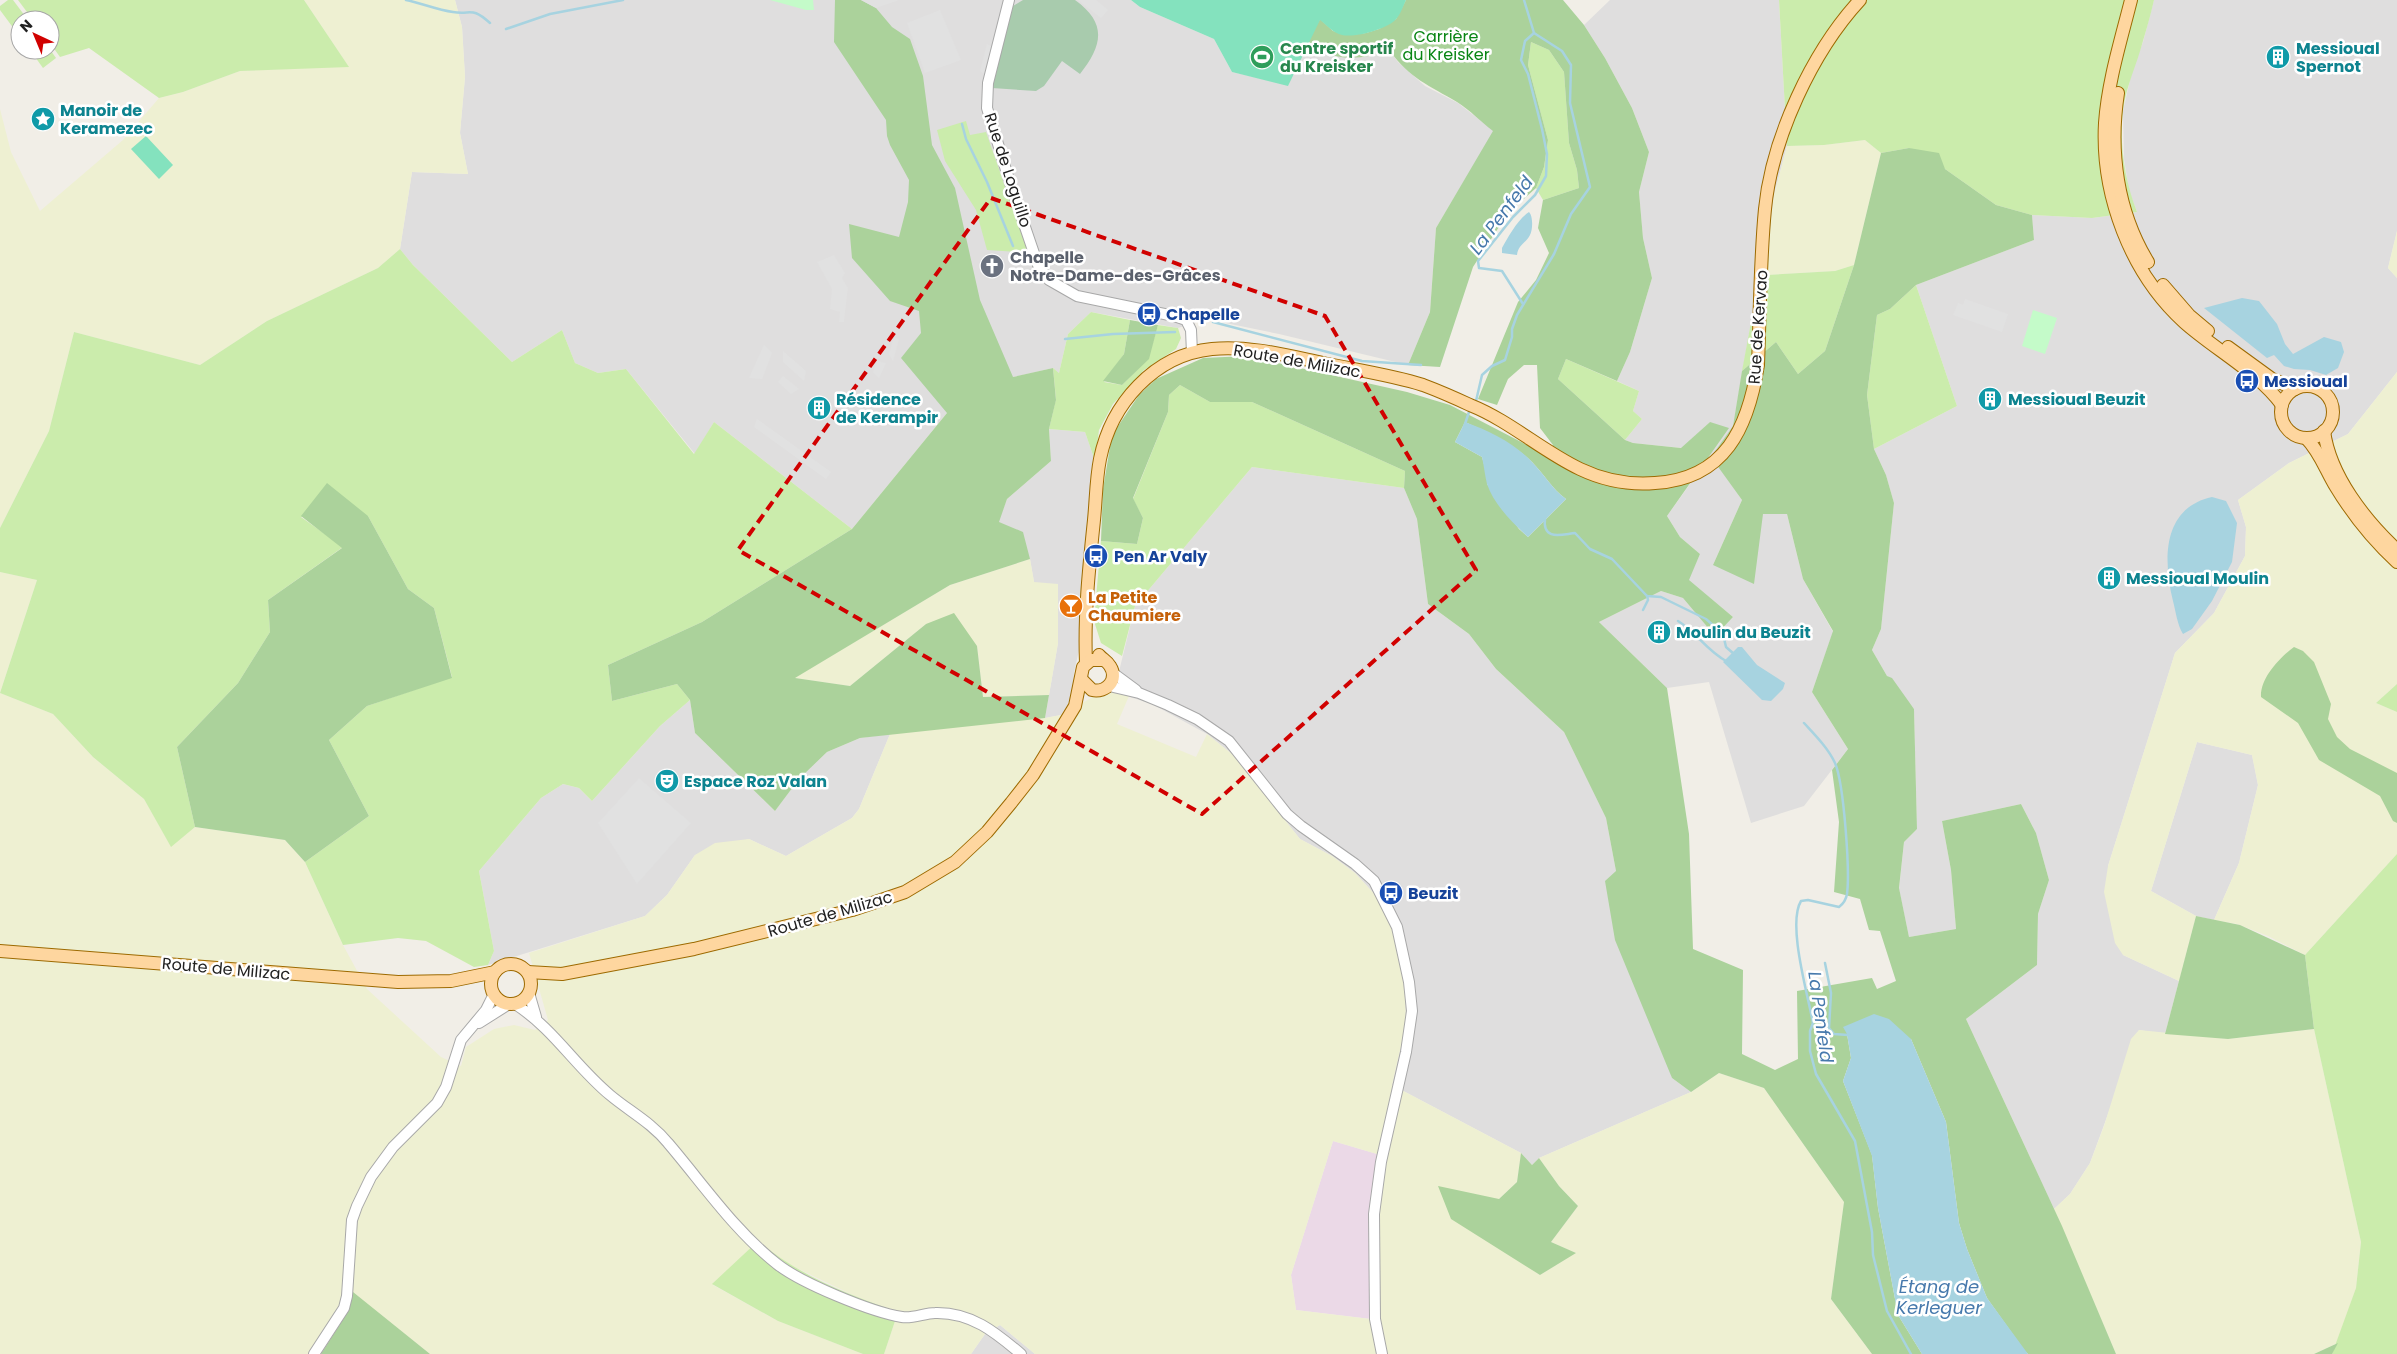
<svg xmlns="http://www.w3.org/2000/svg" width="2397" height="1354" viewBox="0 0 2397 1354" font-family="Poppins,sans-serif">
<rect width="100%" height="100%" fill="#f1eee7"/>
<g fill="#dfdede">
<path d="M455,0H1131L1140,7L1214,39L1232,72L1288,85L1308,41L1314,47L1390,51L1398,62L1425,86L1458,103L1494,131L1436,228L1430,312L1408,365L1279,334L1206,319L1178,328L1091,312L1068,334L1059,373L1053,368L1000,380L947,413L852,529L714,422L695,454L626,369L598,373L575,363L562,330L512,362L413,265L400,249L412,172L468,174L460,133L465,77L462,27Z"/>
<path d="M1610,0H1779L1787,146L1774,195L1770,227L1767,275L1751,322L1733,426L1712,457L1742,500L1713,565L1763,514H1787L1803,579L1833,632L1812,692L1848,749L1804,806L1751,823L1709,682L1667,688L1599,622L1661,591L1683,598L1715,635L1733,617L1688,580L1700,554L1680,537L1667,516L1703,466L1710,422L1682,448L1633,443L1625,440L1642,419L1633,411L1639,391L1617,381L1630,352L1652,278L1643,238L1639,192L1649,152L1632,108L1605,58L1584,25Z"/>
<path d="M2154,0H2397V231L2388,268L2397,278V372L2348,434L2289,463L2238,500L2246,527L2245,556L2214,613L2175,653L2108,866L2123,955L2179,981L2165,1034L2139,1030L2090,1163L2070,1194L2054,1209L1966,1019L2037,965L2038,914L2049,880L2036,833L2021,804L1942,821L1951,870L1956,929L1909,937L1899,889L1904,842L1917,829L1914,709L1887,676L1872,650L1881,629L1894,503L1886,475L1874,449L1957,406L1916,285L2034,240L2032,215L2092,218L2137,212L2129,191L2124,159L2123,111L2132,71L2143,42Z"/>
<path d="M1049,429L1085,432L1095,461L1088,543L1079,601L1080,646L1074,672L1072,697L1061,715L1045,718L1058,643L1034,582L1030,559L998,522L1007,499L1051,461Z"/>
<path d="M1252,467L1404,488L1417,519L1428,604L1469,634L1496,669L1564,732L1582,768L1606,818L1616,871L1672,1078L1691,1092L1539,1158L1532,1165L1521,1153L1392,1085L1406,1025L1379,899L1355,873L1332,856L1300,839L1232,754L1207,734L1152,704L1114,692L1135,606Z"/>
<path d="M690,700L695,733L775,811L799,779L827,752L860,738L890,734L859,809L852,818L786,856L749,839L695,855L667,895L645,916L488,965L494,951L479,871L541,798L563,784L579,788L592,801L660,726Z"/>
<path d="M2197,742L2252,755L2258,785L2239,863L2214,920L2196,916L2151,891Z"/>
<path d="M1000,1325L1035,1354H971L985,1334Z"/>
</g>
<path fill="#ebd9e7" d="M1333,1141L1377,1154L1370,1214L1371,1319L1296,1310L1291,1275Z"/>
<g fill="#eef0d2" fill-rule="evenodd">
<path d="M304,0H455L462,27L465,77L460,133L468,174L412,172L400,249L378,268L267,321L200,365L74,332L49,431L0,528V109L11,152L40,211L123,140L159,98L183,92L240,71L348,66Z"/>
<path d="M1865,140L1881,153L1854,265L1835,271L1767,275L1770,227L1774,195L1787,146L1824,145Z"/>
<path d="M2397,231V278L2388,268Z"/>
<path d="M2397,372V684L2376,703L2397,712V854L2305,955L2268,936L2237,924L2214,920L2239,863L2258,785L2252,755L2197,742L2151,891L2196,916L2179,981L2123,955L2115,943L2104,892L2108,866L2175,653L2214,613L2245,556L2246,527L2238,500L2289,463L2348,434Z"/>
<path d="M1030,559L1034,582L1058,584V643L1049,695L983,697L977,646L926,624L850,686L794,678L950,585Z"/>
<path d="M0,572L37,580L0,693L53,714L93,757L144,799L171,846L195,827L285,840L305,862L343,945L367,989L441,1057L461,1066L466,1047L494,1029L514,1025L535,1030L548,1020L529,953L645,916L667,895L695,855L715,843L749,839L786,856L852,818L859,809L890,734L941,724L1045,718L1061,715L1098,694L1114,692L1129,696L1117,724L1196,757L1207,734L1232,754L1300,839L1332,856L1355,873L1379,899L1394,929L1405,981L1406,1025L1392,1085L1521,1153L1517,1182L1499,1199L1502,1249L1540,1275L1575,1253L1551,1242L1578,1206L1559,1186L1539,1158L1691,1092L1719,1073L1764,1088L1844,1202L1831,1299L1872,1354H1035L1000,1325L985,1334L971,1354H884L898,1312L859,1298L780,1260L758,1241L713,1285L778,1321L863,1354H430L353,1293L349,1309L321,1354H0ZM1333,1141L1377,1154L1370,1214V1319L1296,1310L1291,1275Z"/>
<path d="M2314,1029L2361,1242L2356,1288L2338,1343L2314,1354H2116L2054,1209L2070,1194L2090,1163L2104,1126L2131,1039L2139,1030L2228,1039Z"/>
</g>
<g fill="#cbecac">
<path d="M8,0H13L28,20H20V37L0,10V6Z"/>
<path d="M18,0H304L349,67L240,71L183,92L159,98L89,48L60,57L50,43V20H33Z"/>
<path d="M1779,0H2154C2151,14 2147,27 2143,41C2137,64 2126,86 2123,111C2119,144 2125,181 2137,212L2092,218L2032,215L1996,205L1945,169L1909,148L1881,153L1865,140L1824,145L1787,146Z"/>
<path d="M1531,42L1549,50L1564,72L1569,143L1577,170L1579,188L1543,200L1536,188L1544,167L1548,140L1528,65Z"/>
<path d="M30,50L51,51L56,58L43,68Z"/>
<path d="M966,121L970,135L986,132L1027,249L1020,252L987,250L976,210L945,161L937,130Z"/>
<path d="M400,249L413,265L512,362L562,330L575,363L598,373L626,369L694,454L714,422L852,529L702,622L608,665L612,701L677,684L690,700L660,726L592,801L579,788L563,784L541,798L479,871L494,951L488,965L474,967L426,941L398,938L343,945L305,862L369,816L329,740L367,706L452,677L434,608L408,589L368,516L301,517L343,547L268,600L270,632L238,683L177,747L195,827L171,847L144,799L93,757L53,714L0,693L37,580L0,572V528L49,431L74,332L200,365L267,321L378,268Z"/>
<path d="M1854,265L1825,351L1798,374L1776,342L1742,371L1751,322L1767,275L1835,271Z"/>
<path d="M1916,285L1957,406L1874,449L1867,395L1877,315L1890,309Z"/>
<path d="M1091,312L1130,320L1124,354L1104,382L1122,385L1148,359L1158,325L1178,328L1181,338L1176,349L1144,370L1113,404L1099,430L1095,461L1085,432L1049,429L1056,399L1053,368L1059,373L1068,334Z"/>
<path d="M1566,359L1639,391L1633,411L1642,419L1625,440L1558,379Z"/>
<path d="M1180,385L1210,402H1252L1405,471L1404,488L1252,467L1135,606L1122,656L1101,643L1094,621L1101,541L1137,544L1143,518L1133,499L1168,412L1169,395Z"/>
<path d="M2397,684V712L2376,703Z"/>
<path d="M2397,854V1354H2332L2356,1288L2361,1242L2314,1029L2305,955Z"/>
<path d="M758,1241C798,1275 849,1295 898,1312L884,1354H863L778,1321L712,1284Z"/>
</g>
<g fill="#abd29b" fill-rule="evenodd">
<path d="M835,0H861L876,8L892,27L910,39L923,76L932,145L955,188L980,300L1013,377L1053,368L1056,400L1049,429L1051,461L1007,499L999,522L1023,532L1030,559L950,585L795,678L850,686L926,624L954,613L977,646L983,697L1049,695L1045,718L860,738L827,752L799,779L775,811L695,733L690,700L677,684L612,701L608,665L702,622L852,529L947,413L901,358L921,333L919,311L890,301L852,258L849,224L899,237L908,202L909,180L890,145L887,136L886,120L834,42Z"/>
<path d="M1406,0H1563L1584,25L1605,58L1632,108L1649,152L1639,192L1643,238L1652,278L1630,352L1617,381L1566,359L1558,379L1625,440L1633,443L1681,448L1710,422L1729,428L1667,516L1680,537L1700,554L1689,580L1733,617L1715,636L1683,598L1661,591L1599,622L1667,688L1689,834L1693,949L1743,970L1742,1054L1775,1070L1798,1059L1797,991L1872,978L1877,989L1896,981L1880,931L1869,930L1860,899L1834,892L1839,822L1832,770L1848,749L1812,692L1833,631L1803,579L1787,514H1763L1754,584L1713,565L1742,500L1711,457L1733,426L1742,371L1776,342L1798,374L1825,351L1854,265L1881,153L1909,148L1939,153L1945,169L1996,205L2032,215L2034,240L1916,285L1890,309L1877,315L1867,395L1874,449L1886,475L1894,503L1881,629L1872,650L1887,676L1892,678L1914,709L1917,829L1904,842L1899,888L1909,937L1956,929L1951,870L1942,821L2021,804L2036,833L2049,880L2038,914L2037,965L1966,1019L2062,1226L2116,1354H2028L2024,1350L1987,1298L1967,1249L1959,1223L1946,1122L1911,1039L1847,1034L1851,1058L1843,1081L1872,1155L1878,1208L1898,1315L1922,1354H1872L1831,1299L1844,1202L1764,1088L1719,1073L1691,1092L1672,1078L1615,940L1605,881L1616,871L1606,818L1564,732L1496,669L1469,634L1428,604L1417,519L1404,488L1405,471L1252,402H1210L1180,385L1169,395L1168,412L1133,498L1143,518L1137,544L1101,541L1103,489L1112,435L1139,395L1156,379L1203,358L1247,356L1407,392L1450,405L1548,456L1553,445L1540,428L1537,365H1524L1508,379L1497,405L1478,399L1518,302L1536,280L1549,253L1538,228L1543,200L1579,188L1577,170L1569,143L1564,72L1549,50L1531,42L1528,65L1548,140L1544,167L1536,188L1508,213L1473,267L1440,367L1408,365L1430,312L1436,228L1493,131C1481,122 1470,110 1457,102C1430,86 1409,78 1390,51C1361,59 1332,64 1308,41L1320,19L1333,31L1350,35L1366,33L1379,29L1396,19ZM1465,422C1489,433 1513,443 1532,462C1544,474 1552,489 1566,499L1528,537L1519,529L1487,484V475L1482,457L1455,442Z"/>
<path d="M1130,320L1158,325L1149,359L1122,385L1103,381L1124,354Z"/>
<path d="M327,483L368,516L408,589L434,608L452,678L367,706L329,740L369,816L305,862L285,840L195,827L177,747L238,683L270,632L268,600L342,548L301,516Z"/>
<path d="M2294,647L2303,651L2314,662L2331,704L2328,719L2337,737L2350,749L2397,773V823L2393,821L2380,796L2319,760L2298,723L2261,697C2260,678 2280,657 2294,647Z"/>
<path d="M2196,916L2240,925L2305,955L2314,1029L2228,1039L2165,1034Z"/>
<path d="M1521,1153L1532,1165L1539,1158L1559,1186L1578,1206L1551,1242L1576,1253L1540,1275L1451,1219L1438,1186L1499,1199L1517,1182Z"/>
<path d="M353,1292L430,1354H321L349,1310Z"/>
<path d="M2338,1343L2332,1354H2314Z"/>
</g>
<path fill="#a8cbad" d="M1023,0H1075C1107,23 1103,45 1080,74L1062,61L1044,86L1036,91L992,88L1013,6Z"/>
<g fill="#c4fbc9">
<path d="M770,0H813L814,10H806Z"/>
<path d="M2033,310L2057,318L2045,354L2022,346Z"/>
</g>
<g fill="#84e2be">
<path d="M1131,0H1406C1403,6 1401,13 1397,18C1389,29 1355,38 1342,35C1333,33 1327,25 1320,20L1288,86L1232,72L1214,39L1140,7Z"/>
<path d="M146,136L173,165L159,179L131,149Z"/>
</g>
<g fill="#e1e1e1">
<path d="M861,0H899L876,8Z"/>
<path d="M1078,0H1096L1108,10L1101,18Z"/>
<path d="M940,10L961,60L925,73L907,23Z"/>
<path d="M987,44L993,47L986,75L980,71Z"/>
<path d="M834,255L845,273L842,278L848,288L844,322H839L840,312L830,309L832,289L817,262Z"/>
<path d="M1965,299L2008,314L2002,332L1953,315L1958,303L1963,305Z"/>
<path d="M894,337L899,339L893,361L889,354Z"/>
<path d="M764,345L772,353L762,379L749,378Z"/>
<path d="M783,351L806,371L804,381L783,362Z"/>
<path d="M877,361L886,363L879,378L873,372Z"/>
<path d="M783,376L799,389L791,394L778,382Z"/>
<path d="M757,419L831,472L826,479L754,427Z"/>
<path d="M639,778L691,823L637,884L598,823Z"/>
</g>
<g fill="#a7d3e0">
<path d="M1529,212C1533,216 1533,229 1530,235C1526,243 1518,245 1517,255L1502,253V248C1508,237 1518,219 1529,212Z"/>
<path d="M2242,298L2259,301L2277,324L2285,344L2293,354L2324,337L2341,342L2344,352L2338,368L2326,375L2310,370L2294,369L2284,366L2274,355L2267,358L2204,308Z"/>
<path d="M1465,422C1490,431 1514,443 1532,462C1544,474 1552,489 1566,499L1528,537C1513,523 1494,505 1487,484C1485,476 1484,466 1482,457L1455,442Z"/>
<path d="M2212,497L2226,501L2237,523L2232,562L2212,601L2192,629L2183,634C2177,624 2176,612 2173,601C2163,560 2162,508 2212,497Z"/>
<path d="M1738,647H1742L1757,665L1785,683L1783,689L1771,701L1762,700L1723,662Z"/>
<path d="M1874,1014L1889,1019L1911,1039L1946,1122L1959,1223L1967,1249L1987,1298L2028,1354H1922L1898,1315L1878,1208L1872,1156L1843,1081L1851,1058L1847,1034L1843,1027Z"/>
</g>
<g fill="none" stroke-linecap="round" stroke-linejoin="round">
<g stroke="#a7d3e0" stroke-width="2.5">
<path d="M406,0C421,3 437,10 453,12C472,15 471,6 490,23"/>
<path d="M506,29L550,14L623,0"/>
<path d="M962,124L966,139L987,182L1013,246"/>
<path d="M1523,304L1502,271L1479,268L1478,261L1513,217L1535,195L1546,176L1547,154L1542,129L1528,74L1521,60L1525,41L1534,33"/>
<path d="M1213,322L1362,361L1421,365"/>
<path d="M1065,339L1113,334L1175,332"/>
<path d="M1476,401L1482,375L1492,366L1505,360L1512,337V329L1517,315L1554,254L1571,214L1590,187L1570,103L1571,65L1562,51L1534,33L1524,0"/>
<path d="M1464,427L1469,412"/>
<path d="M1545,518C1542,542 1563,534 1575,533L1590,549L1612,559L1647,596L1661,597L1706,619L1723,634L1726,647L1734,654"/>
<path d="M1643,610L1648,600L1647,596"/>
<path d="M1678,621C1696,632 1707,651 1726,661"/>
<path d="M1804,723C1815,735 1828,748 1835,763C1844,784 1850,871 1847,894C1846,900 1843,904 1839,907L1808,900L1801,901C1787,924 1808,995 1813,1023L1810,1031V1051L1816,1074L1855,1141L1872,1232L1873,1255L1887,1311L1911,1354"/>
<path d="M1825,963L1831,993L1829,1028L1834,1034L1848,1035"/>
</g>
<g stroke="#a8a8a8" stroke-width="12">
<g id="minor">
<path d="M1009,0L988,83L987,108L1010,183L1038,265L1049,280L1077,296L1174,316L1186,320L1191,330L1192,353"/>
<path d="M1113,673L1136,690"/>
<path d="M1109,686L1139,693L1168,705L1197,719L1229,741L1287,814L1301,826L1355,864L1374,881L1397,927L1409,982L1412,1011L1406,1052L1381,1162L1374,1214L1375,1319L1382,1354"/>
<path d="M529,993L536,1017"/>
<path d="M515,1004C554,1029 575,1066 610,1095C629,1111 652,1123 668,1143C703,1184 734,1230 777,1264C801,1283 871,1312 902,1317C912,1319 925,1313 935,1313C971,1312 995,1332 1021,1354"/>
<path d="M479,1023L509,1004"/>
<path d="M314,1354L344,1308L347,1296L352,1220L357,1206L371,1177L393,1147L437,1103L446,1087L461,1040L486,1010L494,994"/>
</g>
</g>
<g stroke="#9d6a00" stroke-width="14">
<g id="major">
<path d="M2131,0C2121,40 2108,81 2105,123C2101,194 2130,273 2184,322C2214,349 2258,372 2282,405"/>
<path d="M2118,93C2109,151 2117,211 2148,262"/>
<path d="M2163,285L2189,315L2208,331"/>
<path d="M2228,347L2272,379L2295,389"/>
<circle cx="2307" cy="412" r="26"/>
<path d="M2324,431C2330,476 2365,520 2397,550"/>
<path d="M2306,438C2320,452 2326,471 2336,487C2353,515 2373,540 2397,562"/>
<path d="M1086,663C1084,615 1089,568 1094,520C1096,500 1096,479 1100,459C1111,404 1154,355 1212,349C1248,345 1289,356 1323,363C1356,370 1391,375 1423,385C1439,391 1455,398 1470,405C1510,421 1542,451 1580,469C1603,480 1630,485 1655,483C1725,479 1748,428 1758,365C1760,313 1760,260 1765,209C1772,138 1812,52 1860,0"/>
<path d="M1081,679L1092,690C1106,693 1119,680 1110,666C1107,661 1102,659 1099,655"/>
<path d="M0,951L398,982L451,981L495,972"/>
<circle cx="511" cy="984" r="20"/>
<path d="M528,972L562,974L694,949L852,910L905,892L955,862L987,832L1011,803L1033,775L1075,706L1083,667L1091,660H1103"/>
</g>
</g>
<use href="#minor" stroke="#fff" stroke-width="10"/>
<use href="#major" stroke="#fed69f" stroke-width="12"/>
</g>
<path fill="none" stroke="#d10100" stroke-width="4" stroke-dasharray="10 6" stroke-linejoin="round" d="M991,198L1325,316L1476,570L1202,814L738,550Z"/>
<defs>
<g id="stadium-disc" transform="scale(1.25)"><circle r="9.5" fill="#2e9e5b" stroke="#fff"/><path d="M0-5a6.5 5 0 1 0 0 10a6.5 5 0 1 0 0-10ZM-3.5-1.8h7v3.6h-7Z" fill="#fff"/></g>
<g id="building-disc" transform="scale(1.25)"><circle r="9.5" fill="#0f9aa8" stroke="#fff"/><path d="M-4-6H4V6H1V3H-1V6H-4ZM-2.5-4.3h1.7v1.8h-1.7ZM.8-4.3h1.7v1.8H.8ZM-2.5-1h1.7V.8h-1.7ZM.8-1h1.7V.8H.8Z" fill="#fff"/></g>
<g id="sight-disc" transform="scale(1.25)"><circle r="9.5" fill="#0f9aa8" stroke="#fff"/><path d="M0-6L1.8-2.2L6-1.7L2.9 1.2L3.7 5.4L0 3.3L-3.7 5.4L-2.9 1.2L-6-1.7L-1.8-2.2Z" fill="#fff"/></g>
<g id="church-disc" transform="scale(1.25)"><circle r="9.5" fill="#6b7280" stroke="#fff"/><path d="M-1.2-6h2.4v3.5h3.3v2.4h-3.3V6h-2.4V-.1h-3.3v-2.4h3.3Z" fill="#fff"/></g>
<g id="bus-disc" transform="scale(1.25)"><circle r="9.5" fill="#1a4fb4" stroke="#fff"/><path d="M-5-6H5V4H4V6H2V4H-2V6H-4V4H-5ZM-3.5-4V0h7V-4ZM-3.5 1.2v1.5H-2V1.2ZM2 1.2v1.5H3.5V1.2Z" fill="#fff"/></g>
<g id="bar-disc" transform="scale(1.25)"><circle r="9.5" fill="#e8710a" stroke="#fff"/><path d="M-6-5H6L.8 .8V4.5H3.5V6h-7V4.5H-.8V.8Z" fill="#fff"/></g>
<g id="theatre-disc" transform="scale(1.25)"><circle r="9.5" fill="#0f9aa8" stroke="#fff"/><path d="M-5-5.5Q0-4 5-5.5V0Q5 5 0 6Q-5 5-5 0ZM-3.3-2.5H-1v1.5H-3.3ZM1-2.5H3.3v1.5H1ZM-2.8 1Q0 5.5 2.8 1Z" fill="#fff"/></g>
</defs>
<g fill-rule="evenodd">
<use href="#stadium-disc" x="1262" y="57"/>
<use href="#building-disc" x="2278" y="57"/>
<use href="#sight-disc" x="43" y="119"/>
<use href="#church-disc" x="992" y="266"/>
<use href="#bus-disc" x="1149" y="314"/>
<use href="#bus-disc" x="2247" y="381"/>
<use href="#building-disc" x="1990" y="399"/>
<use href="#building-disc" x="819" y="408"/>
<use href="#bus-disc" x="1096" y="556"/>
<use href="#building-disc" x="2109" y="578"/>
<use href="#bar-disc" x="1071" y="606"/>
<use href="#building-disc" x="1659" y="632"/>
<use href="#theatre-disc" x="667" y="781"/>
<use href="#bus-disc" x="1391" y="893"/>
</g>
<g text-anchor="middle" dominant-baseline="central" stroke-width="5" stroke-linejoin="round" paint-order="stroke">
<g font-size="16" fill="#098514" stroke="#fff">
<text x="1446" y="36">Carrière<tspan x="1446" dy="18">du Kreisker</tspan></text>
</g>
<g font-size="16" font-weight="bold" fill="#27864d" stroke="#fff" text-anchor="start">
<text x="1280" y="48">Centre sportif<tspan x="1280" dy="18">du Kreisker</tspan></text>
</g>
<g font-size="16" font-weight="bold" fill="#0d838f" stroke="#fff" text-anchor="start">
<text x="2296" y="48">Messioual<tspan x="2296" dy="18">Spernot</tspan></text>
<text x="60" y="110">Manoir de<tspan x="60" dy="18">Keramezec</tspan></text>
<text x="836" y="399">Résidence<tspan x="836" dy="18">de Kerampir</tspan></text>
<text x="2008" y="399">Messioual Beuzit</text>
<text x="2126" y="578">Messioual Moulin</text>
<text x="1676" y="632">Moulin du Beuzit</text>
<text x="684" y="781">Espace Roz Valan</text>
</g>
<g font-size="16" fill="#212121" stroke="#fff">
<text transform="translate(1008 170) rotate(72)">Rue de Loguillo</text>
<text transform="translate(1758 327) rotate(-86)">Rue de Kervao</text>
<text transform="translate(1297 361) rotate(10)">Route de Milizac</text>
<text transform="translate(830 914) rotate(-16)">Route de Milizac</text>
<text transform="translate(226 969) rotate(5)">Route de Milizac</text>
</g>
<g font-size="16" font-weight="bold" fill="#5b616d" stroke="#fff" text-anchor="start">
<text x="1010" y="257">Chapelle<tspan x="1010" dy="18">Notre-Dame-des-Grâces</tspan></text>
</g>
<g font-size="16" font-weight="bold" fill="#164399" stroke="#fff" text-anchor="start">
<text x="1166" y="314">Chapelle</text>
<text x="2264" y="381">Messioual</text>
<text x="1114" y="556">Pen Ar Valy</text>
<text x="1408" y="893">Beuzit</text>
</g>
<g font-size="16" font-weight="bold" fill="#c56008" stroke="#fff" text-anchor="start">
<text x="1088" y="597">La Petite<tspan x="1088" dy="18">Chaumiere</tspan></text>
</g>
<g font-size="18" font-style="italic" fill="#4679ac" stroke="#fff">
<text transform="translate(1501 215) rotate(-53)">La Penfeld</text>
<text transform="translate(1821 1017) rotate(82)">La Penfeld</text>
<text x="1939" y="1286">Étang de<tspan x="1939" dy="21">Kerleguer</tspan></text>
</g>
</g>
<g transform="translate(35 35) rotate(316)"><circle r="24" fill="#ffffff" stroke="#a6a6a6"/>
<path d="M0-4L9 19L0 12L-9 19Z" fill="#d10100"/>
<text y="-8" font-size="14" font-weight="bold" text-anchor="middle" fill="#212121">N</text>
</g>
</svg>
